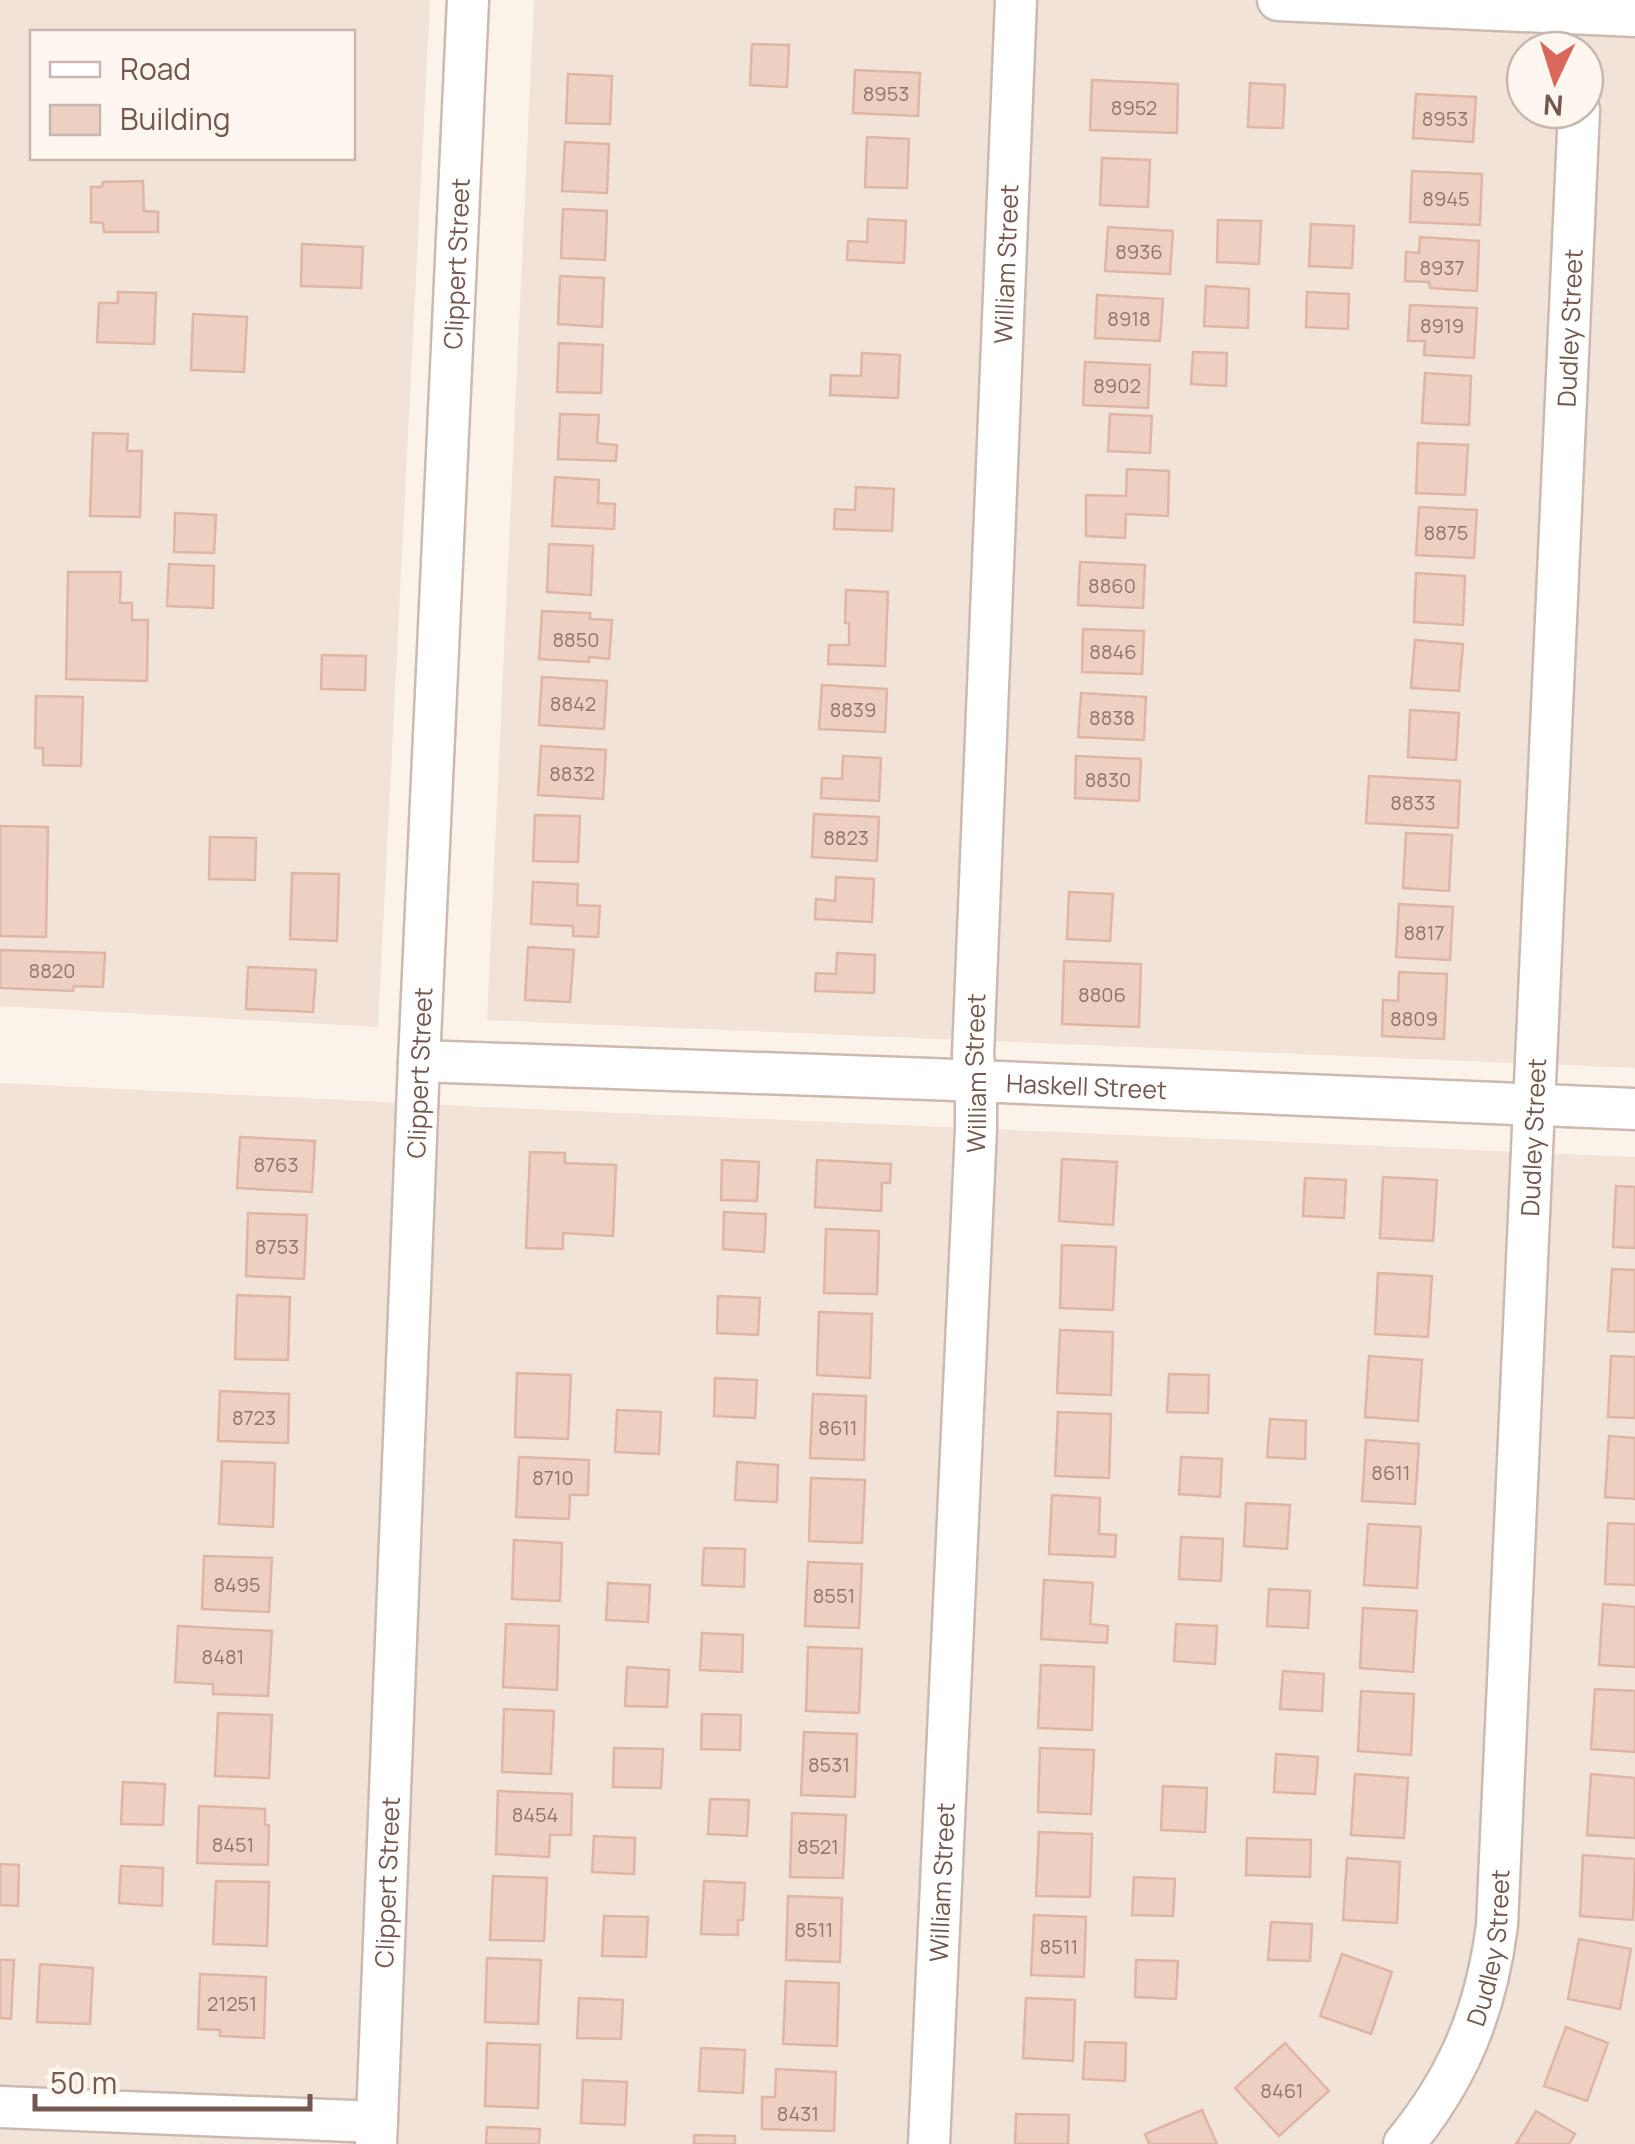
<svg xmlns="http://www.w3.org/2000/svg" width="1635" height="2144" viewBox="0 0 1635 2144" font-family="Manrope,sans-serif">
<rect width="100%" height="100%" fill="#fbf2ea"/>
<g fill="#f2e3d8" fill-rule="evenodd">
<path d="M0,0H430L378,1027L0,1006ZM32,32H352V158H32Z"/>
<path d="M534,0H1635V1068L487,1020ZM1525,50H1585V110H1525Z"/>
<path d="M0,1083L483,1107L1635,1157V2144H0Z"/>
</g>
<g fill="#eed0c3" stroke="#dfb5a5" stroke-width="2.5">
<path d="M752,44L789,45L787,87L750,85Z"/>
<path d="M855,70L920,73L918,116L853,113Z"/>
<path d="M568,74L612,76L610,124L566,123Z"/>
<path d="M1092,80L1178,84L1177,133L1090,130Z"/>
<path d="M1250,83L1285,85L1283,128L1248,127Z"/>
<path d="M1416,94L1476,97L1473,142L1413,138Z"/>
<path d="M867,137L909,139L907,188L865,187Z"/>
<path d="M565,142L609,144L607,193L562,191Z"/>
<path d="M1102,158L1150,160L1148,207L1100,205Z"/>
<path d="M1412,171L1482,174L1480,225L1410,222Z"/>
<path d="M143,181L144,211L158,212V232H104L103,223L91,222V187H102L103,182Z"/>
<path d="M563,209L607,211L605,260L561,258Z"/>
<path d="M868,219L906,221L904,263L847,260L848,241L867,242Z"/>
<path d="M1218,220L1261,221L1259,264L1217,262Z"/>
<path d="M1311,224L1354,226L1352,268L1309,266Z"/>
<path d="M1108,227L1173,231L1170,274L1105,271Z"/>
<path d="M1420,237L1479,241L1477,291L1430,288L1429,282L1405,281L1406,252L1419,253Z"/>
<path d="M302,244L363,247L361,288L301,286Z"/>
<path d="M560,276L604,278L602,327L558,324Z"/>
<path d="M1206,286L1249,289L1248,328L1204,326Z"/>
<path d="M118,292L156,293L154,344L97,342L99,303H118Z"/>
<path d="M1307,292L1349,294L1348,329L1306,327Z"/>
<path d="M1097,295L1163,299L1160,341L1095,338Z"/>
<path d="M1410,305L1477,308L1474,358L1424,355L1425,341H1408Z"/>
<path d="M193,314L247,317L244,372L191,370Z"/>
<path d="M559,343L603,345L601,393L557,392Z"/>
<path d="M1193,352L1227,353L1226,386L1191,384Z"/>
<path d="M862,353L900,355L898,398L830,395L831,375L861,376Z"/>
<path d="M1085,362L1150,365L1148,408L1083,405Z"/>
<path d="M1425,373L1471,376L1469,425L1422,423Z"/>
<path d="M560,414L599,415L597,443L617,445L616,461L558,459Z"/>
<path d="M1110,414L1152,416L1150,453L1108,451Z"/>
<path d="M93,433L128,434L127,451H142L140,517L90,516Z"/>
<path d="M1418,443L1468,445L1465,495L1416,493Z"/>
<path d="M1127,469L1169,471L1168,516L1126,514L1125,538L1086,536V495L1126,496Z"/>
<path d="M555,477L599,480L598,503L615,504L614,529L552,526Z"/>
<path d="M856,487L894,489L892,531L834,529L835,509L855,510Z"/>
<path d="M1419,507L1477,510L1474,558L1416,555Z"/>
<path d="M175,513L216,515L214,553L174,552Z"/>
<path d="M549,544L593,546L591,595L547,592Z"/>
<path d="M1080,562L1145,565L1143,608L1078,605Z"/>
<path d="M169,564L214,566L213,608L167,606Z"/>
<path d="M68,572H121L120,603H132V620H148L147,681L66,679Z"/>
<path d="M1416,573L1465,576L1463,625L1414,622Z"/>
<path d="M846,590L888,592L885,666L828,664L829,645H849V623H845Z"/>
<path d="M542,611L590,613V619L612,620L609,659L589,657V662L539,659Z"/>
<path d="M1083,629L1144,631L1142,674L1082,672Z"/>
<path d="M1415,640L1463,644L1459,691L1411,688Z"/>
<path d="M322,655L366,656L365,690L321,689Z"/>
<path d="M542,677L607,681L604,729L539,725Z"/>
<path d="M822,685L887,689L885,732L819,729Z"/>
<path d="M1081,693L1146,697L1144,740L1078,737Z"/>
<path d="M36,696L83,697L81,766L43,765V748H35Z"/>
<path d="M1410,710L1459,713L1456,760L1408,757Z"/>
<path d="M541,746L606,750L603,799L538,795Z"/>
<path d="M843,756L881,758L879,801L821,798L822,778L842,779Z"/>
<path d="M1076,756L1141,759L1139,801L1075,798Z"/>
<path d="M1369,776L1460,781L1458,828L1366,823Z"/>
<path d="M814,814L879,817L877,861L812,857Z"/>
<path d="M535,815L580,816L578,862L533,861Z"/>
<path d="M0,826L48,827L46,937L0,936Z"/>
<path d="M1406,833L1452,835L1449,891L1403,888Z"/>
<path d="M210,837L256,838L255,880L209,879Z"/>
<path d="M292,873L339,874L337,941L290,939Z"/>
<path d="M836,877L874,879L872,922L815,919L816,899L835,901Z"/>
<path d="M533,882L578,884L577,905L600,906L598,937L573,936V926L531,924Z"/>
<path d="M1069,892L1113,894L1110,941L1067,939Z"/>
<path d="M1399,904L1453,907L1450,960L1396,957Z"/>
<path d="M528,947L574,950L570,1002L525,1000Z"/>
<path d="M0,950L105,953L103,987L74,986L73,991L0,988Z"/>
<path d="M837,953L875,955L874,993L815,991L816,973L836,974Z"/>
<path d="M1064,961L1141,964L1139,1027L1062,1024Z"/>
<path d="M248,967L316,970L313,1012L246,1009Z"/>
<path d="M1399,972L1447,974L1444,1039L1382,1036L1383,1000L1398,1001Z"/>
<path d="M240,1137L315,1141L312,1192L237,1188Z"/>
<path d="M530,1152L565,1153V1163L616,1165L613,1236L563,1233V1249L526,1248Z"/>
<path d="M1062,1159L1117,1162L1113,1225L1059,1221Z"/>
<path d="M722,1160L759,1162L757,1201L721,1200Z"/>
<path d="M817,1160L891,1164L890,1183H882L881,1211L815,1207Z"/>
<path d="M1383,1177L1437,1180L1433,1241L1380,1238Z"/>
<path d="M1305,1178L1346,1180L1344,1218L1303,1216Z"/>
<path d="M1616,1186L1635,1187V1248L1613,1247Z"/>
<path d="M724,1212L766,1214L764,1252L723,1249Z"/>
<path d="M248,1213L307,1215L304,1279L246,1276Z"/>
<path d="M826,1229L879,1231L877,1294L824,1293Z"/>
<path d="M1062,1245L1116,1247L1113,1310L1060,1308Z"/>
<path d="M1612,1269L1635,1270V1332L1608,1331Z"/>
<path d="M1378,1273L1432,1276L1428,1337L1375,1334Z"/>
<path d="M237,1295L290,1297L288,1360L235,1359Z"/>
<path d="M718,1296L760,1298L758,1335L717,1333Z"/>
<path d="M819,1312L872,1314L870,1378L817,1375Z"/>
<path d="M1060,1330L1113,1332L1111,1395L1057,1393Z"/>
<path d="M1369,1356L1422,1360L1418,1421L1365,1417Z"/>
<path d="M1611,1356L1635,1357V1418L1608,1417Z"/>
<path d="M517,1373L571,1375L568,1439L515,1437Z"/>
<path d="M1169,1374L1209,1375L1208,1413L1167,1412Z"/>
<path d="M715,1378L757,1380L755,1418L714,1416Z"/>
<path d="M220,1391L289,1394L288,1443L218,1441Z"/>
<path d="M813,1394L866,1396L864,1460L810,1458Z"/>
<path d="M617,1410L661,1412L659,1454L615,1452Z"/>
<path d="M1058,1412L1111,1414L1109,1478L1055,1476Z"/>
<path d="M1270,1419L1306,1421L1305,1459L1267,1457Z"/>
<path d="M1609,1436L1635,1438V1499L1605,1497Z"/>
<path d="M1366,1440L1419,1444L1415,1504L1362,1501Z"/>
<path d="M519,1457L589,1460L588,1495H570L569,1519L516,1517Z"/>
<path d="M1181,1457L1222,1459L1220,1497L1179,1494Z"/>
<path d="M222,1461L275,1463L273,1527L219,1524Z"/>
<path d="M737,1462L778,1465L777,1502L735,1500Z"/>
<path d="M811,1478L865,1480L862,1543L809,1541Z"/>
<path d="M1052,1495L1100,1498L1099,1534L1116,1535L1115,1557L1049,1554Z"/>
<path d="M1246,1503L1290,1505L1287,1549L1244,1546Z"/>
<path d="M1608,1523L1635,1524V1585L1605,1584Z"/>
<path d="M1368,1524L1421,1527L1417,1588L1364,1585Z"/>
<path d="M1181,1537L1223,1539L1221,1581L1179,1579Z"/>
<path d="M514,1540L562,1543L560,1601L512,1599Z"/>
<path d="M704,1548L745,1549L744,1587L702,1585Z"/>
<path d="M204,1556L272,1558L269,1612L202,1609Z"/>
<path d="M808,1562L862,1564L859,1628L805,1626Z"/>
<path d="M1044,1580L1093,1583L1090,1624L1108,1626L1107,1643L1041,1639Z"/>
<path d="M608,1583L650,1585L648,1622L606,1620Z"/>
<path d="M1269,1589L1310,1591L1308,1628L1267,1626Z"/>
<path d="M1603,1604L1635,1607V1667L1599,1665Z"/>
<path d="M1363,1608L1417,1611L1413,1672L1360,1668Z"/>
<path d="M506,1624L559,1626L557,1690L503,1687Z"/>
<path d="M1176,1624L1217,1626L1215,1664L1174,1661Z"/>
<path d="M178,1626L272,1631L268,1696L213,1694V1684L175,1682Z"/>
<path d="M702,1633L743,1635L742,1672L700,1670Z"/>
<path d="M808,1647L862,1649L859,1713L806,1711Z"/>
<path d="M1041,1665L1094,1667L1092,1730L1038,1728Z"/>
<path d="M627,1667L669,1670L667,1707L625,1706Z"/>
<path d="M1283,1671L1324,1674L1322,1711L1280,1709Z"/>
<path d="M1595,1689L1635,1691V1752L1591,1749Z"/>
<path d="M1361,1691L1414,1694L1411,1755L1358,1751Z"/>
<path d="M504,1709L554,1711L551,1774L502,1772Z"/>
<path d="M218,1713L272,1715L269,1778L215,1776Z"/>
<path d="M702,1714L741,1715L740,1750L701,1749Z"/>
<path d="M804,1732L857,1734L855,1797L801,1795Z"/>
<path d="M614,1748L663,1749L661,1788L613,1787Z"/>
<path d="M1040,1748L1094,1750L1091,1814L1038,1812Z"/>
<path d="M1276,1754L1318,1757L1315,1794L1274,1792Z"/>
<path d="M1355,1774L1408,1778L1404,1838L1351,1835Z"/>
<path d="M1591,1774L1635,1778V1838L1587,1835Z"/>
<path d="M123,1782L165,1784L163,1825L121,1824Z"/>
<path d="M1163,1786L1207,1788L1205,1832L1161,1830Z"/>
<path d="M498,1791L572,1794L571,1835H550L549,1857L496,1854Z"/>
<path d="M710,1799L749,1800L747,1836L708,1834Z"/>
<path d="M199,1806L265,1809V1825H269L268,1865L197,1863Z"/>
<path d="M792,1813L846,1815L843,1878L790,1877Z"/>
<path d="M1039,1832L1092,1834L1090,1897L1036,1896Z"/>
<path d="M594,1836L635,1838L634,1874L592,1872Z"/>
<path d="M1247,1838L1311,1840L1310,1877L1246,1875Z"/>
<path d="M1583,1855L1635,1859L1633,1920L1580,1916Z"/>
<path d="M1347,1858L1400,1862L1397,1923L1343,1920Z"/>
<path d="M0,1864L19,1865L18,1906L0,1905Z"/>
<path d="M121,1866L163,1868L162,1906L119,1903Z"/>
<path d="M493,1876L547,1878L544,1941L490,1940Z"/>
<path d="M1134,1877L1175,1879L1173,1916L1132,1915Z"/>
<path d="M216,1881L269,1882L267,1946L213,1944Z"/>
<path d="M704,1881L745,1883L743,1920H738V1935L701,1934Z"/>
<path d="M788,1896L842,1898L840,1962L786,1960Z"/>
<path d="M1034,1915L1086,1917L1084,1977L1031,1975Z"/>
<path d="M604,1916L648,1917L646,1957L602,1956Z"/>
<path d="M1271,1922L1312,1924L1310,1961L1268,1960Z"/>
<path d="M1579,1939L1631,1949L1620,2009L1568,1999Z"/>
<path d="M1342,1954L1392,1972L1371,2034L1320,2016Z"/>
<path d="M487,1958L541,1960L538,2024L485,2022Z"/>
<path d="M0,1960H14L11,2019L0,2018Z"/>
<path d="M1136,1960L1178,1961L1176,1999L1135,1997Z"/>
<path d="M40,1964L93,1968L90,2024L37,2022Z"/>
<path d="M200,1974L266,1977L264,2038L220,2036V2030L198,2029Z"/>
<path d="M786,1981L839,1983L837,2046L783,2044Z"/>
<path d="M579,1998L623,2000L621,2039L577,2038Z"/>
<path d="M1026,1998L1075,2000L1073,2061L1023,2058Z"/>
<path d="M1566,2027L1608,2043L1587,2101L1544,2086Z"/>
<path d="M1085,2042L1126,2043L1125,2081L1083,2079Z"/>
<path d="M487,2043L540,2045L538,2108L485,2106Z"/>
<path d="M1285,2043L1329,2091L1279,2136L1235,2088Z"/>
<path d="M701,2048L745,2050L743,2093L699,2091Z"/>
<path d="M776,2069L836,2072L834,2131L762,2129V2097H775Z"/>
<path d="M583,2080L627,2082L625,2125L581,2123Z"/>
<path d="M1202,2110L1217,2144H1149L1145,2134Z"/>
<path d="M1536,2111L1575,2134L1569,2144H1516Z"/>
<path d="M1016,2114L1069,2115L1068,2144H1015Z"/>
<path d="M487,2127L540,2129L539,2144H486Z"/>
<path d="M694,2135L735,2136V2144H694Z"/>
</g>
<g fill="none" stroke-linecap="round" stroke-linejoin="round">
<g stroke="#ccbab0" stroke-width="45">
<g id="minor">
<path d="M1278,0L1635,16"/>
<path id="s1" d="M419,1061L930,1079L1635,1109"/>
<path d="M0,2107L377,2122"/>
<path id="s2" d="M376,2144L419,1061L468,0"/>
<path id="s3" d="M929,2144L976,1129V1081L973,1055L1016,0"/>
<path id="s4" d="M1404,2144C1459,2077 1486,2011 1497,1925L1579,110"/>
</g>
</g>
<use href="#minor" stroke="#fff" stroke-width="40"/>
</g>
<g text-anchor="middle" dominant-baseline="central" stroke-width="10" stroke-linejoin="round" paint-order="stroke">
<g font-size="20" fill="#92766c">
<text x="886" y="93">8953</text>
<text x="1134" y="107">8952</text>
<text x="1445" y="118">8953</text>
<text x="1446" y="198">8945</text>
<text x="1139" y="251">8936</text>
<text x="1442" y="267">8937</text>
<text x="1129" y="318">8918</text>
<text x="1442" y="325">8919</text>
<text x="1117" y="385">8902</text>
<text x="1446" y="532">8875</text>
<text x="1112" y="585">8860</text>
<text x="576" y="639">8850</text>
<text x="1113" y="651">8846</text>
<text x="573" y="703">8842</text>
<text x="853" y="709">8839</text>
<text x="1112" y="717">8838</text>
<text x="572" y="773">8832</text>
<text x="1108" y="779">8830</text>
<text x="1413" y="802">8833</text>
<text x="846" y="837">8823</text>
<text x="1424" y="932">8817</text>
<text x="52" y="970">8820</text>
<text x="1102" y="994">8806</text>
<text x="1414" y="1018">8809</text>
<text x="276" y="1164">8763</text>
<text x="277" y="1246">8753</text>
<text x="254" y="1417">8723</text>
<text x="838" y="1427">8611</text>
<text x="1391" y="1472">8611</text>
<text x="553" y="1477">8710</text>
<text x="237" y="1584">8495</text>
<text x="834" y="1595">8551</text>
<text x="223" y="1656">8481</text>
<text x="829" y="1764">8531</text>
<text x="535" y="1814">8454</text>
<text x="233" y="1844">8451</text>
<text x="818" y="1846">8521</text>
<text x="814" y="1929">8511</text>
<text x="1059" y="1946">8511</text>
<text x="232" y="2003">21251</text>
<text x="1282" y="2090">8461</text>
<text x="798" y="2113">8431</text>
</g>
<g font-size="25" fill="#74584f" stroke="#fef7f0">
<text stroke="none"><textPath href="#s2" startOffset="1882">Clippert Street</textPath></text>
<text stroke="none"><textPath href="#s3" startOffset="1882">William Street</textPath></text>
<text stroke="none"><textPath href="#s4" startOffset="1840">Dudley Street</textPath></text>
<text stroke="none"><textPath href="#s2" startOffset="1072">Clippert Street</textPath></text>
<text stroke="none"><textPath href="#s3" startOffset="1072">William Street</textPath></text>
<text stroke="none"><textPath href="#s1" startOffset="668">Haskell Street</textPath></text>
<text stroke="none"><textPath href="#s4" startOffset="1030">Dudley Street</textPath></text>
<text stroke="none"><textPath href="#s2" startOffset="262">Clippert Street</textPath></text>
<text stroke="none"><textPath href="#s3" startOffset="262">William Street</textPath></text>
<text stroke="none"><textPath href="#s4" startOffset="218">Dudley Street</textPath></text>
</g>
</g>
<rect x="30" y="30" width="325" height="130" fill="#fef7f0" stroke="#c7b7b0" stroke-width="2.5"/>
<rect x="50" y="62" width="50" height="15" fill="#ffffff" stroke="#c7b7b0" stroke-width="2.5"/>
<text x="120" y="80" font-size="30" fill="#74584f">Road</text>
<rect x="50" y="105" width="50" height="30" fill="#eed0c3" stroke="#c7b7b0" stroke-width="2.5"/>
<text x="120" y="130" font-size="30" fill="#74584f">Building</text>
<g transform="translate(1555 80) rotate(184)"><circle r="48" fill="#fef7f0" stroke="#c7b7b0" stroke-width="2.5"/>
<path d="M0-8L18 38L0 25L-18 38Z" fill="#da685a"/>
<text y="-15" font-size="28" font-weight="bold" text-anchor="middle" fill="#74584f">N</text>
</g>
<path d="M35 2094v15h275v-15" fill="none" stroke="#74584f" stroke-width="5"/>
<text x="50" y="2094" font-size="30" fill="#74584f" stroke="#fef7f0" stroke-width="8" paint-order="stroke">50 m</text>
</svg>
